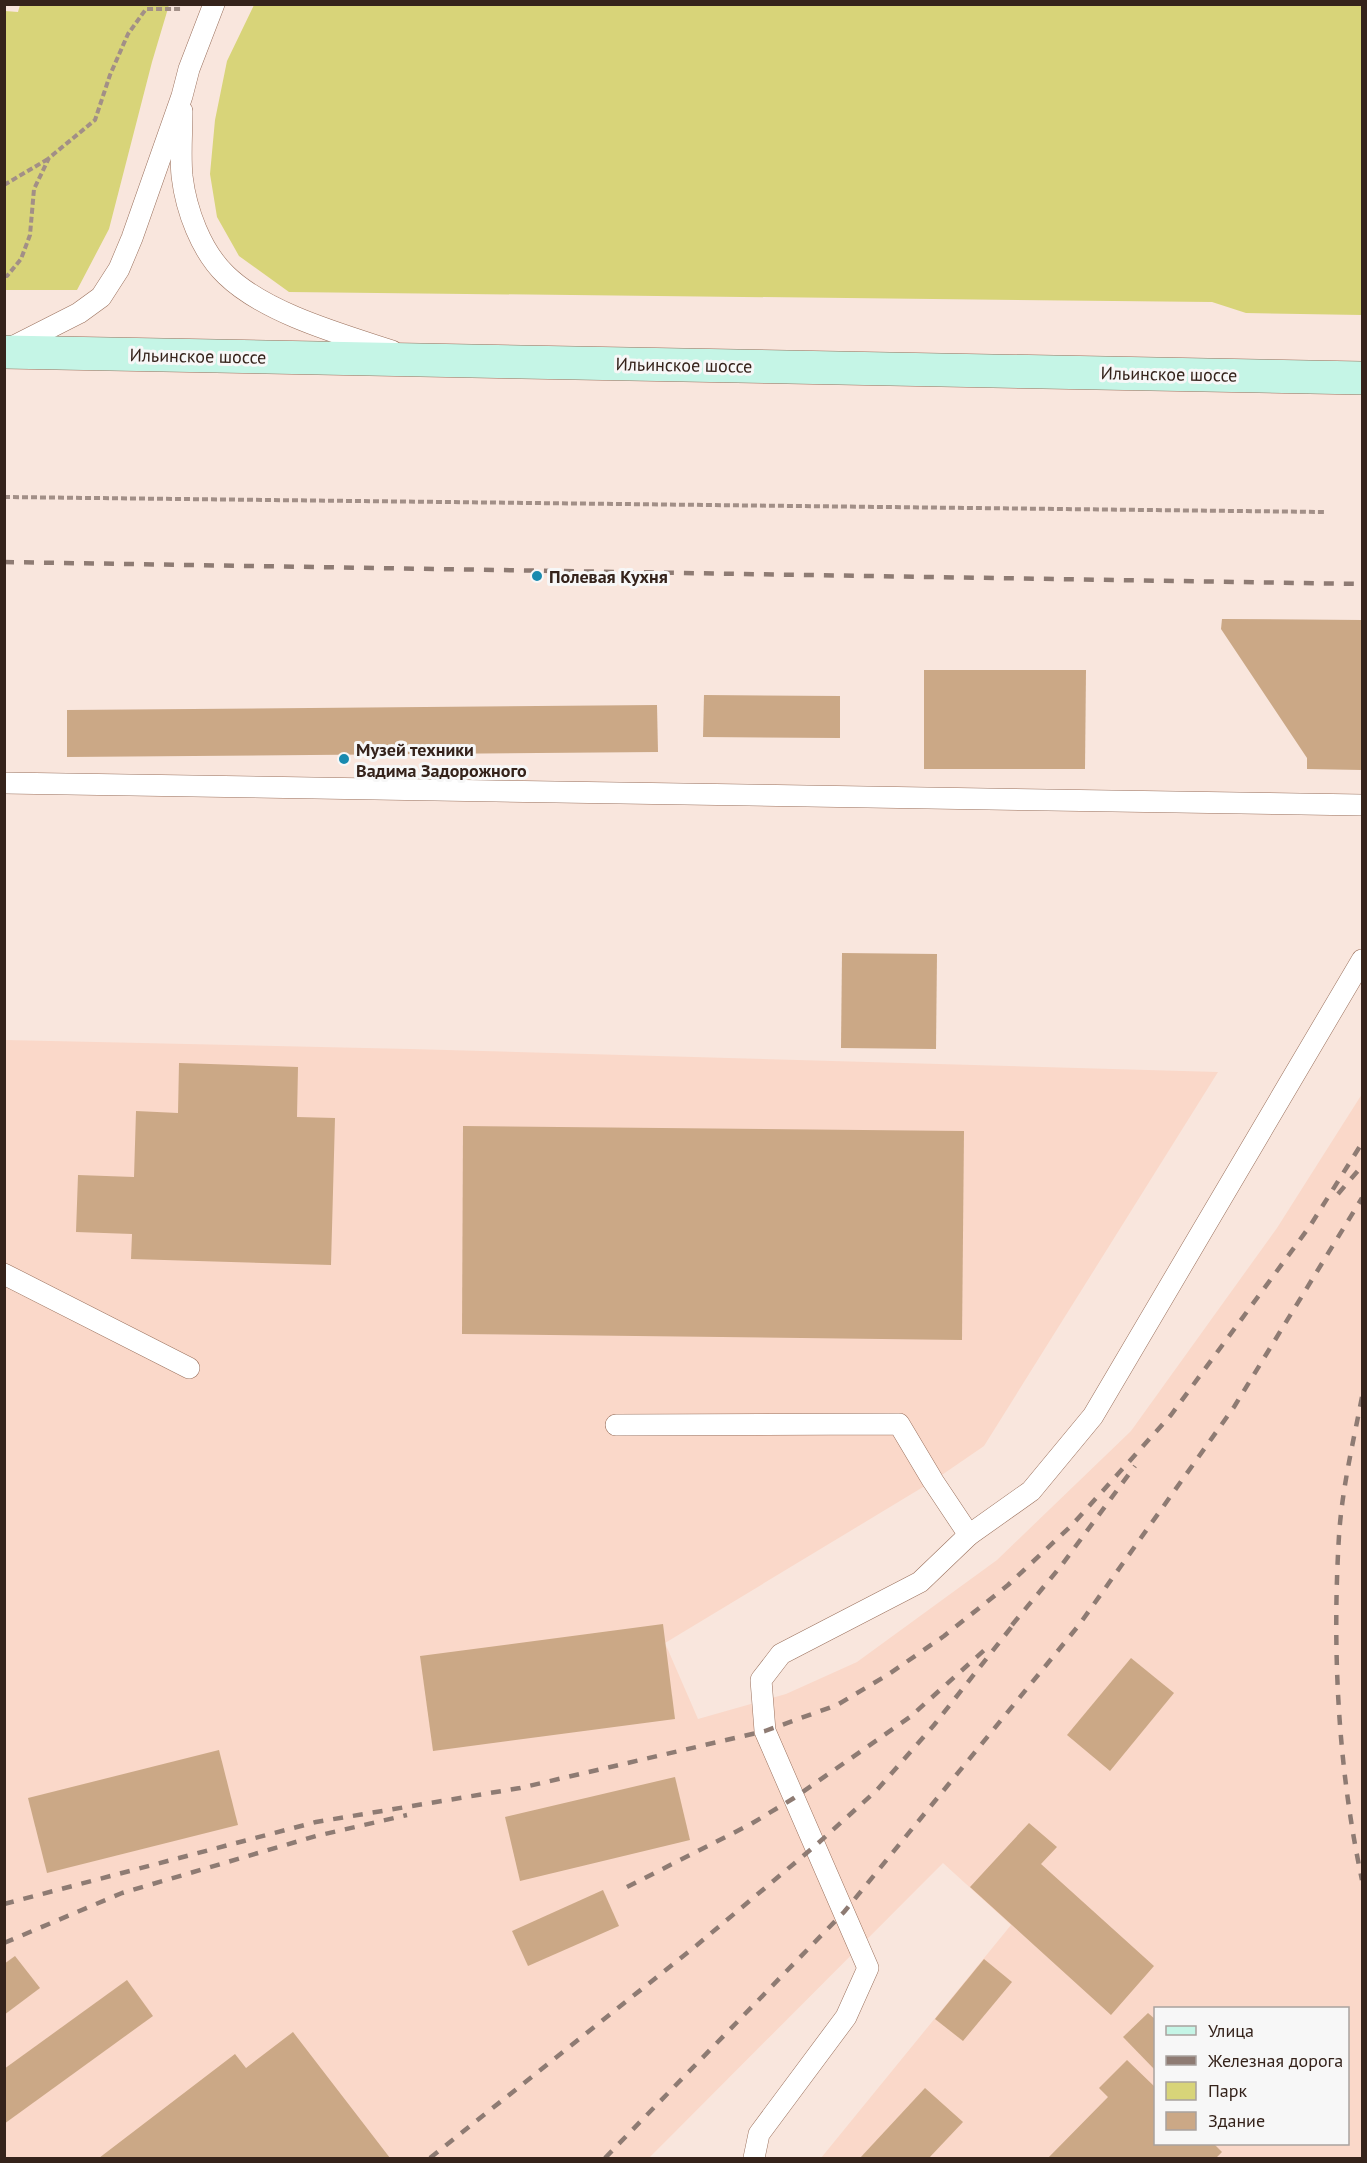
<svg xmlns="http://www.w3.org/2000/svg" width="1367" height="2163" viewBox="0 0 1367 2163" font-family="'PT Sans',sans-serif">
<rect width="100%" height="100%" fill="#f9e6dd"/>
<path fill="#fad8c9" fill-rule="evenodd" d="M5,1040L410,1049L1218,1072L984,1446L933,1481L665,1643L698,1719L786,1694L857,1662L997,1560L1131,1431L1277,1228L1362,1094V2158H821L1011,1925L943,1863L649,2158H5ZM1156,2008H1348V2144H1156Z"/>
<g fill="#d8d479">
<path d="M20,5H169L152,62L109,229L77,290H5V11L18,12Z"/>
<path d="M254,5H1362V315L1246,313L1212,302L289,292L239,256L217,217L210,174L215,120L227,61Z"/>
</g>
<g fill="#cba886">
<path d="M1222,619L1362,620V770L1307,769V758L1221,629Z"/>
<path d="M924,670H1086L1085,769H924Z"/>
<path d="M704,695L840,696V738L703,737Z"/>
<path d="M657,705L658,752L67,757V710Z"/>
<path d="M842,953L937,954L936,1049L841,1048Z"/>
<path d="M179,1063L298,1067L297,1117L335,1118L331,1265L131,1259L132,1234L76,1232L78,1175L134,1177L136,1111L178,1113Z"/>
<path d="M463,1126L964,1131L962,1340L462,1334Z"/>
<path d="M663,1624L675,1719L433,1751L420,1656Z"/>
<path d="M1131,1658L1174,1693L1110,1771L1067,1735Z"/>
<path d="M219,1750L238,1825L47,1873L28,1798Z"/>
<path d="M675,1777L690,1840L520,1881L505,1817Z"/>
<path d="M1029,1823L1057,1847L1041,1864L1154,1966L1111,2015L970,1887Z"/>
<path d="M603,1890L619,1926L528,1966L512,1931Z"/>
<path d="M15,1956L40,1988L4,2015V1964Z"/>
<path d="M984,1959L1012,1982L963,2041L935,2019Z"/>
<path d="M127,1980L153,2016L4,2124V2069Z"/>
<path d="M1148,2013L1156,2020V2071L1123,2037Z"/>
<path d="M293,2032L390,2158H99L235,2054L246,2068Z"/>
<path d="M1127,2060L1156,2088V2144H1214L1222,2152L1216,2158H1048L1108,2097L1099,2088Z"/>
<path d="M925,2088L963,2122L929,2158H860Z"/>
</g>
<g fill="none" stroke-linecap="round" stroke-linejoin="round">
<g stroke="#9a705c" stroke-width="22">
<g id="service">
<path d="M182,111C182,132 180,155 182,176C186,210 201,251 226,275C265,313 340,334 392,351"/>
<path d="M10,348L79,313L101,297L119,269L132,238L182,96L189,69L214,4"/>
<path d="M4,783L1362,805"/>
<path d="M4,1274L189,1368"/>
<path d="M616,1425L899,1424L933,1481L969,1535"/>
<path d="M754,2158L759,2134L846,2017L868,1968L765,1731L761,1680L781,1654L920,1582L969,1535L1031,1491L1093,1416L1362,960"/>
</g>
</g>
<g stroke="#9a705c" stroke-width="34">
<path id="secondary" d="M4,352L1362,378"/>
</g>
<g stroke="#a28f87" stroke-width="4" stroke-dasharray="6 3" stroke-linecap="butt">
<path d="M4,185L48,159"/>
<path d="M4,276H7L21,259L30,235L34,189L49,158L95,120L110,75L128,34L146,9H182"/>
<path d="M4,497L1325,512"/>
</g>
<use href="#service" stroke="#fff" stroke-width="21"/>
<use href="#secondary" stroke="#c5f5e6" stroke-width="33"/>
<g stroke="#8e7b73" stroke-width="4.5" stroke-dasharray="10 10" stroke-linecap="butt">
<path d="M4,562L1362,584"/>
<path d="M1338,1194L1362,1166"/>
<path d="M1362,1397C1353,1443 1342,1489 1339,1536C1332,1650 1338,1768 1362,1880"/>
<path d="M1012,1625L1061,1566L1135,1466"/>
<path d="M627,1887L751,1824L794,1798L910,1717L990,1645"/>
<path d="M4,1904L316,1822L520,1788L765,1731L837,1705L889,1674L944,1636L1008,1585L1072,1525L1171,1415L1310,1226L1362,1143"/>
<path d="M4,1943L122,1893L316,1836L407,1815"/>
<path d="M430,2158L697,1945L815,1846L877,1790L934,1725L1017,1620"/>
<path d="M605,2158L844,1912L1079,1625L1234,1407L1362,1198"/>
</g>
</g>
<g fill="#188aaf" stroke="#f7f7f7" stroke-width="2">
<circle cx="537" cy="576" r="6"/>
<circle cx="344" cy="759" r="6"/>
</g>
<g text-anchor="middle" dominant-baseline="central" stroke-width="6" stroke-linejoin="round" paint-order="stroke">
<g font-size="18" fill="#35231b" stroke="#f7f7f7">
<text transform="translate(198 356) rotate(1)">Ильинское шоссе</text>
<text transform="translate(684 365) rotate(1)">Ильинское шоссе</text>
<text transform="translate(1169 374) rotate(1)">Ильинское шоссе</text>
</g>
<g font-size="18" font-weight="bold" fill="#35231b" stroke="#f7f7f7" text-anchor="start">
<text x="549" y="576">Полевая Кухня</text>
<text x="356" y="749">Музей техники<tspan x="356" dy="21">Вадима Задорожного</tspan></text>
</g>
</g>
<rect width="1367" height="2163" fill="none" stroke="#35231b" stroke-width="12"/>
<rect x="1154" y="2007" width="195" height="138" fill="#f7f7f7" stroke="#a9a29f" stroke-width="1.5"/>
<rect x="1166" y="2026" width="30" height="9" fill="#c5f5e6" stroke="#a9a29f" stroke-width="1.5"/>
<text x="1208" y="2037" font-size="18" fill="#35231b">Улица</text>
<rect x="1166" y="2056" width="30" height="9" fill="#8e7b73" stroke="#a9a29f" stroke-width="1.5"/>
<text x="1208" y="2067" font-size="18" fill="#35231b">Железная дорога</text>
<rect x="1166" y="2082" width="30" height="18" fill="#d8d479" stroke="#a9a29f" stroke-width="1.5"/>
<text x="1208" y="2097" font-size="18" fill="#35231b">Парк</text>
<rect x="1166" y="2112" width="30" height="18" fill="#cba886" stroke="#a9a29f" stroke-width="1.5"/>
<text x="1208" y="2127" font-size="18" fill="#35231b">Здание</text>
</svg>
